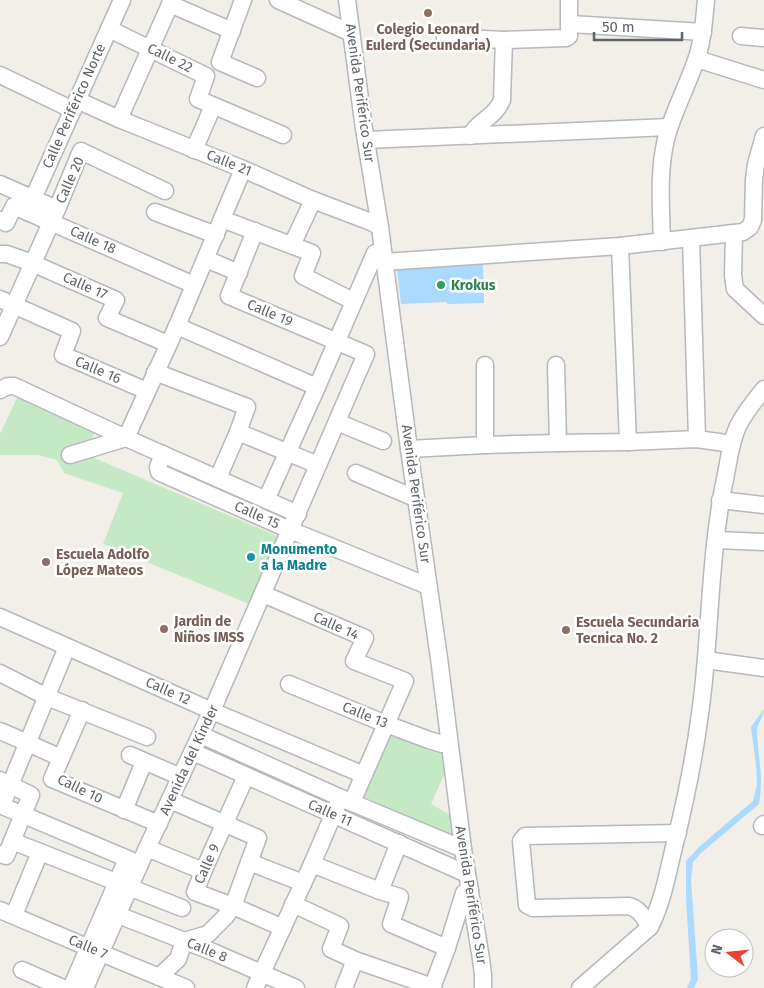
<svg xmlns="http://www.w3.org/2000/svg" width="764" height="988" viewBox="0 0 764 988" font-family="'Fira Sans',sans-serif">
<rect width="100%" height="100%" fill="#f1efe8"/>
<g fill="#c5e8c5">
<path d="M20,392L97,428L85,454L282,538L249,604L103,544L123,493L64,473L57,460L38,455H0V434Z"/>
<path d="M389,729L440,746L445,773L431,804L450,815L452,837L360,795Z"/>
</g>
<g fill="#aadaff">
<path d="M483,264L484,303L448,304L446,302L401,304L397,269Z"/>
<path d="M764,709C764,717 757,723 757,731C758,760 764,773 759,804L701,853L693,862L691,880L698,979L694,988H687L691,979L686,899V861L699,847L753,801L757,785L756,765L751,727Z"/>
</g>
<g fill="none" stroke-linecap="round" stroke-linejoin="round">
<g stroke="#b5b8bc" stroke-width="19">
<g id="minor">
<path d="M243,0L220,62L257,78"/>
<path d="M278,0L351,33"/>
<path d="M347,0L364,129L380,227L409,449L439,658L463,849L481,959L483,975V988"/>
<path d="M170,4L232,31"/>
<path d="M570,24L703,32"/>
<path d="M109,29L206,76L198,99L283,135"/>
<path d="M741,36L764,38"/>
<path d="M445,37L504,40"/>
<path d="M697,59L764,80"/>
<path d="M0,75L73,110"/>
<path d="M77,100L119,119L243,169L313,200L371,222L380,227"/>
<path d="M119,119L172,0"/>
<path d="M470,136C479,119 494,119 502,100L504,40L566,38L569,36V0"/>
<path d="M366,140L669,127"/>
<path d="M194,150L213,106"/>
<path d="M0,184L57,209"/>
<path d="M27,212L122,0"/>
<path d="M155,212L216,235"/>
<path d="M222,219L312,253L303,276L353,301"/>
<path d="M0,220L6,223L14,206L194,285"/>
<path d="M734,233L733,275L735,289L764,316"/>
<path d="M691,238L697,439"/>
<path d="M662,242C661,207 658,172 666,139C673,112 687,87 696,60C703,41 704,20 706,0"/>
<path d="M292,245L313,200"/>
<path d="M620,246L628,442"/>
<path d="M0,254H7L32,263L116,300L107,318L168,344"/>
<path d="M206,259L239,273"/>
<path d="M384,262L620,246L743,232L750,227L753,220L754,180L756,164L764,136"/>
<path d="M0,299L72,331L63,355L147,391"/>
<path d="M177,326L317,387"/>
<path d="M0,337L57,209L81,151L165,191"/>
<path d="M485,365V445"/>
<path d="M556,365L558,443"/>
<path d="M155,372L247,407L238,432L218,478"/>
<path d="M0,390L8,386H14L126,438L298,514"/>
<path d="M337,422L383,441"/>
<path d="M238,432L318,465"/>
<path d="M409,449L485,445L558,443L628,442L697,439L732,444"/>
<path d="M163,454L158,467L159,472L163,474L290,530L428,586"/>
<path d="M70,455L126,438L177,326L243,169"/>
<path d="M356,473L410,496"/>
<path d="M266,500L317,387L375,253"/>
<path d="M720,500L764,505"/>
<path d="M716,540L764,542"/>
<path d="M263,594L365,638L354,661L405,681L352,802"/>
<path d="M0,617L212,711L364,775"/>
<path d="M706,660L764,668"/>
<path d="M0,673L47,697L147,737"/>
<path d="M289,684L386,724L429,740L442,744"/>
<path d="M82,710L52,779L159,824"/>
<path d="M0,731L28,743L61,758"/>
<path d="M201,735L341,798L463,849"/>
<path d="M193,752L467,874"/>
<path d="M130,755L181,777"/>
<path d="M246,776C229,815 210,853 195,892L233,906L283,928"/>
<path d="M0,780L31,795L6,856L0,854"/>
<path d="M0,805L140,864"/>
<path d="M2,805L67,647"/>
<path d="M124,810L144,762"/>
<path d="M762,826L764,824"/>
<path d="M12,841L182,908"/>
<path d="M147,848L203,871"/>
<path d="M249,862L303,883"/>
<path d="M312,864L380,891L400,897L391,924L447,948"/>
<path d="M380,891L399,843"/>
<path d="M293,904L340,926L331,949L355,960L433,987"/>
<path d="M0,910L101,953L186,988"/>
<path d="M14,915L40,852"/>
<path d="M118,915L213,952L296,988"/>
<path d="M650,927C644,918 640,909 629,906L533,908L527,905L521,841L525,836L678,833"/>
<path d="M22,970L63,988"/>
<path d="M159,977L178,959L184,941L208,934L226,916L233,906L258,838L170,800"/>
<path d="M71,988L127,859"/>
<path d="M85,988L147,848L214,706L366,354L229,296L255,231"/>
<path d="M255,988L312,864L337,806"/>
<path d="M344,988L355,960"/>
<path d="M432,988L447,948L464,893L470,890"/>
<path d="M580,988L650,927C662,903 667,877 673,851C689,788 701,723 706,658C711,596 713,534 726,474C729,458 731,441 738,426C745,412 754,401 764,389"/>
</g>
</g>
<use href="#minor" stroke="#fff" stroke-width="16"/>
</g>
<g fill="#8d6e63" stroke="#fff" stroke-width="2">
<circle cx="428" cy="13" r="5"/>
<circle cx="46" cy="562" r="5"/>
<circle cx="164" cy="629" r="5"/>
<circle cx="566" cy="630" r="5"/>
</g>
<circle fill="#2e9e5b" stroke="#fff" stroke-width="2" cx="441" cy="285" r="5"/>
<circle fill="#0f9aa8" stroke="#fff" stroke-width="2" cx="251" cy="557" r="5"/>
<g text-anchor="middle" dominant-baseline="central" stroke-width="5" stroke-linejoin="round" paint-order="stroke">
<g font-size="14" font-weight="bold" fill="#785e54" stroke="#fff" text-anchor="start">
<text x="428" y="29" text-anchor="middle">Colegio Leonard<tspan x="428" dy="16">Eulerd (Secundaria)</tspan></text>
<text x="56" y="554">Escuela Adolfo<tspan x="56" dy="16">López Mateos</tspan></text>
<text x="174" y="621">Jardin de<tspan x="174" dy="16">Niños IMSS</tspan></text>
<text x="576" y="622">Escuela Secundaria<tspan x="576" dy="16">Tecnica No. 2</tspan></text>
</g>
<g font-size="14" fill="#5f6368" stroke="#fff">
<text transform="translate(170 58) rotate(26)">Calle 22</text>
<text transform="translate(360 93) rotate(82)">Avenida Periférico Sur</text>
<text transform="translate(74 106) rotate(-66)">Calle Periférico Norte</text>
<text transform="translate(229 163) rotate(22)">Calle 21</text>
<text transform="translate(70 180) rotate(-66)">Calle 20</text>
<text transform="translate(93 240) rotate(24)">Calle 18</text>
<text transform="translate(85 286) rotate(24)">Calle 17</text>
<text transform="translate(270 313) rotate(23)">Calle 19</text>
<text transform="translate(98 370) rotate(23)">Calle 16</text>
<text transform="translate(416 494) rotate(82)">Avenida Periférico Sur</text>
<text transform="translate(257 515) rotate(24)">Calle 15</text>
<text transform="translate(336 626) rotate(24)">Calle 14</text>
<text transform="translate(168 691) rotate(24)">Calle 12</text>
<text transform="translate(365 715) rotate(22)">Calle 13</text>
<text transform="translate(189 760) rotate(-65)">Avenida del Kinder</text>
<text transform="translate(80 789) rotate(26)">Calle 10</text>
<text transform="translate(330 813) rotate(24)">Calle 11</text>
<text transform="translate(207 864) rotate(-66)">Calle 9</text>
<text transform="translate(471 895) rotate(81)">Avenida Periférico Sur</text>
<text transform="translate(88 947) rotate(23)">Calle 7</text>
<text transform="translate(207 950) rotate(22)">Calle 8</text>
</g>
<g font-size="14" font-weight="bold" fill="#27864d" stroke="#fff" text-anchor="start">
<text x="451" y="285">Krokus</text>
</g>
<g font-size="14" font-weight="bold" fill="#0d838f" stroke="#fff" text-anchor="start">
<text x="261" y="549">Monumento<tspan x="261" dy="16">a la Madre</tspan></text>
</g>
</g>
<g transform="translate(729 953) rotate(286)"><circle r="24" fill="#ffffff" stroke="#bfc1c3"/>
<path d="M0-4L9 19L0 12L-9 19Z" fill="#ea4335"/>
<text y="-8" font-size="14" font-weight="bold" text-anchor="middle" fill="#5f6368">N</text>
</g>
<path d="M594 32v8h88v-8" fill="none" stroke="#5f6368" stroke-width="2.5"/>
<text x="602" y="32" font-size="15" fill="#5f6368" stroke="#ffffff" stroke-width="4" paint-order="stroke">50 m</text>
</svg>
